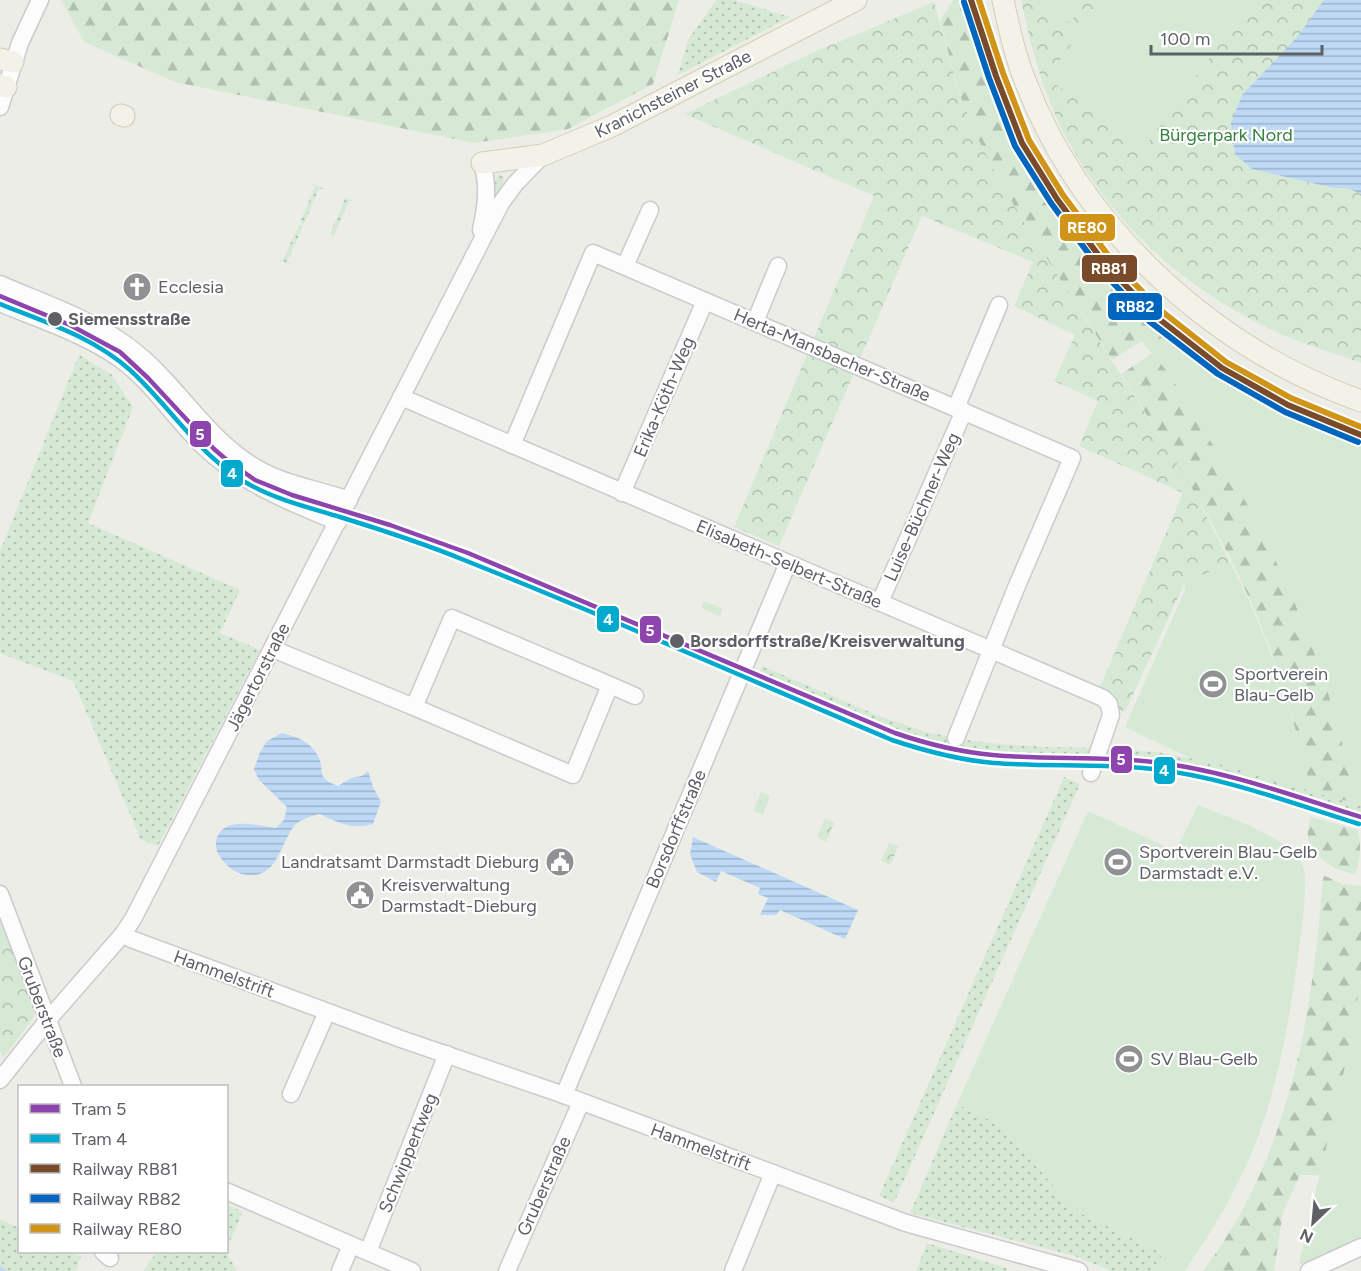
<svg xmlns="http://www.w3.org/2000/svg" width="1361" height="1271" viewBox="0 0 1361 1271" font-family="Figtree,sans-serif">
<defs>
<pattern id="grass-dots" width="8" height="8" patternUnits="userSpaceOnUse" patternTransform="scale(1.5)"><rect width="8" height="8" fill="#d6e9d5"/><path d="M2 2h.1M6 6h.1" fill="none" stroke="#b1c0b0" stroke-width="1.8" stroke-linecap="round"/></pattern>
<pattern id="forest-firs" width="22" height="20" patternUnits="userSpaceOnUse" patternTransform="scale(1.5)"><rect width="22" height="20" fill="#d6e9d5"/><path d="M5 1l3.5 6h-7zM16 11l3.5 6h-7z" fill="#b1c0b0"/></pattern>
<pattern id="park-crowns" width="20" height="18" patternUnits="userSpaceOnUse" patternTransform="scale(1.5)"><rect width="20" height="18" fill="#d6e9d5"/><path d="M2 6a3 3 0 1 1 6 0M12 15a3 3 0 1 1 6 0" fill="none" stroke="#b1c0b0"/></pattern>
<pattern id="water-rules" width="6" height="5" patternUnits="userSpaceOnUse" patternTransform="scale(1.5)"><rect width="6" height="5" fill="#bdd9f6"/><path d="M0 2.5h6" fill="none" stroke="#9db3cb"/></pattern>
</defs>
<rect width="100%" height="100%" fill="#edede8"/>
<g fill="url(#grass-dots)">
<path d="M716,0H734L790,17L678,75L688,40Z"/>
<path d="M499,174L504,177L502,190L492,206L494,184Z"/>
<path d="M308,182L327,190L319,188L304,224L300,222L315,187Z"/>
<path d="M341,196L354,201H349L334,236L330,234L345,199Z"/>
<path d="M299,225L303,226L287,262L294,266L275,258L283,260Z"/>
<path d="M79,355L111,374L133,407L88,523L240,590L220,633L260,650L158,846L141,840L73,681L0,653V551Z"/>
<path d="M762,666L879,716L926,732L966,740L1000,744L1045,747L1111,748L1163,753L1219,764L1361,805V821C1281,797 1203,769 1119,762C1066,757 1013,764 961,754C889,741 823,706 757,678Z"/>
<path d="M1064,777L1080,784L894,1203L879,1196Z"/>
<path d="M957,1104L990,1120L1016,1137L1030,1159L1064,1198L1082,1214L1162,1253L1158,1266L1153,1271H1111L1075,1256L910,1213Z"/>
<path d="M227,1205L243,1212L227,1248Z"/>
<path d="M0,1219L19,1228L20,1252H70L81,1257L76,1271H0Z"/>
<path d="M927,1243L1006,1268L1008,1271H916Z"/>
<path d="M157,1252H226L236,1269L235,1271H143Z"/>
</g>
<g fill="url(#forest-firs)">
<path d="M61,0H679L653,84L568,129L474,143L175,82L84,42Z"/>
<path d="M953,0H962C983,82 1015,155 1063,225C1076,244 1089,263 1105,280C1123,300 1145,317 1165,336L1146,347L1142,341L1112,360C1065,284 1011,211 973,130C958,95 950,57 940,21Z"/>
<path d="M1153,353L1162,362C1183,397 1207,431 1227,467C1286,571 1335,684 1355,803L1311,792C1296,727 1278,661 1250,600C1215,521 1167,448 1121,374Z"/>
<path d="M1311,817L1358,830C1361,844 1361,861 1355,874C1337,872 1311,857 1308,837C1307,830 1309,824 1311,817Z"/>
<path d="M1323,875L1342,884L1361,886V979L1349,1050L1320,1175H1300L1283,1212L1274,1271H1203C1290,1157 1313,1014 1323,875Z"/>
</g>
<g fill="url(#park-crowns)">
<path d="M1021,0H1361V363C1337,354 1312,347 1288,337C1188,294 1109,224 1060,125C1041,86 1030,43 1021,0Z"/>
<path d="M934,2L959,93L973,128L993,169L1022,219L1191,486L1230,562L1184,584L1125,712L1117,709C1114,698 1110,693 1100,687L1183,493L1079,446L1098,401L1054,381L1075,335L1014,306L1033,262L922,216L779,546L734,527L874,196L685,114L812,53Z"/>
<path d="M761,792L770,796L763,815L753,811Z"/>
<path d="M825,818L834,823L826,842L817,837Z"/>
<path d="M889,843L898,846L891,865L881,861Z"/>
<path d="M0,921L33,1003L34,1017L3,1058L0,1051Z"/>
</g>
<g fill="#d6e9d5">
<path d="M1040,0H1087L1070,23Z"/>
<path d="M1104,0H1238L1247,7L1143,149L1047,78Z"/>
<path d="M1165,336L1202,364L1244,391L1361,442V805L1355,803C1332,669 1275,543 1203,429C1186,401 1170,371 1146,347Z"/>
<path d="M1230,562C1268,634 1293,712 1311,791L1219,764L1190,758L1125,727L1185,590L1184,584Z"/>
<path d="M704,601L723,609L720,616L701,608Z"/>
<path d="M1198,805C1225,816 1292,838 1303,866C1308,881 1302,930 1299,948C1291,1012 1280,1078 1257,1139C1240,1186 1213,1229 1185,1271H1153L1158,1266L1162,1253L1082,1214L1064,1198L1030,1159L1016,1137L990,1120L957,1104L1088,811L1176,851Z"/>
<path d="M1361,979V1241L1318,1260L1299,1264L1349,1050Z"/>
</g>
<g fill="url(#water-rules)">
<path d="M1324,0H1361V194L1347,188H1334L1252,169L1235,154L1231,123L1242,95L1298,36Z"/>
<path d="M282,733C297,737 310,741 318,756C326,772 314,777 338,786L351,778L362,776L368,771L373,787L381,802L373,824C353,830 338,823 320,814C311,816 301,819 295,825C280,843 278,878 248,875C238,874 231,870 224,862C219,856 215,850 216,842C221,814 258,826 276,828L284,820L287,807L259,780L254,769L260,752L267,741Z"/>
<path d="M693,837L858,910L845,939L780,910L776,915H760L768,898L758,894L760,888L721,871L716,882L697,872L690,854Z"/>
</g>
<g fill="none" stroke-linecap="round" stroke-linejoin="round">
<path stroke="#bdd9f6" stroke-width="4" d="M0,1268L4,1271"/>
<g stroke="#cacbca" stroke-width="19">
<g id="minor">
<path d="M0,107L20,43L40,0"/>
<path d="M481,230C486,206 489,187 482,163"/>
<path d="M625,266L650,210"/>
<path d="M0,284C41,302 92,319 128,346C174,380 202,433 250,464C280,484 315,488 349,500"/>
<path d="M0,303C40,320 85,334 120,359C153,383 174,418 203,446C241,483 289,502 338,522"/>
<path d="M755,322L778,266"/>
<path d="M401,397L1103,698L1109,704L1111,715L1091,773"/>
<path d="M956,408L999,305"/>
<path d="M512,445L593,253L1072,458L1016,588L956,738"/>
<path d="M622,493L705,301"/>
<path d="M880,602L964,411"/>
<path d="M273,649L414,707"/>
<path d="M610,685L573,775L414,707L452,618L610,685L635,696"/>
<path d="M0,894L73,1086"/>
<path d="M123,934L131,939L401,1039L564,1095L906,1223L1079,1271"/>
<path d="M0,1080L47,1021L123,934L133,919L501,203L515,184L543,155"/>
<path d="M291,1094L327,1012"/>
<path d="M564,1095L788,563"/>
<path d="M226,1191L412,1271"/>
<path d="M103,1252L110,1258"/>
<path d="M368,1252L447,1054"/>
<path d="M340,1271L351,1245"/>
<path d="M507,1271L581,1102"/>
<path d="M733,1271L773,1173"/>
<path d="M1309,1271L1361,1247"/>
</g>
</g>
<g stroke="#d4ceb6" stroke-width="23">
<g id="major">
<path d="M1003,0C1009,28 1015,56 1026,83C1083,230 1213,348 1361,401"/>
<path d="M0,59L13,62"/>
<path d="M0,85L6,87"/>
<path d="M121,115L124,116"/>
<path d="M482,163L543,155L612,126L856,0"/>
</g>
</g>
<use href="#minor" stroke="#fcfcfc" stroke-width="16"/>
<use href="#major" stroke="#f3f2e8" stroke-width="21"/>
<g stroke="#fff" stroke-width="10">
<path id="rail-1" d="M971,0L996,76L1022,143L1057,199L1105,264L1154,315L1222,368L1288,405L1361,435"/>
</g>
<g stroke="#fff" stroke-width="10">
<path id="rail-2" d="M964,2L989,78L1015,146L1051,203L1100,269L1149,321L1218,374L1285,412L1358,442"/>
</g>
<g stroke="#fff" stroke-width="10">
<path id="rail-3" d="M979,0L1003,73L1029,140L1063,195L1111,259L1159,309L1226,362L1291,398L1361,427"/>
</g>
<use href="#rail-1" stroke="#7a4b2a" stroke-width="6"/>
<use href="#rail-2" stroke="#0065bd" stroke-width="6"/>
<use href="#rail-3" stroke="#d09419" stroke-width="6"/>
<g stroke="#fff" stroke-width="9">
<path id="tram-1" d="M0,296L70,325L120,352L148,378L214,449L228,461L255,480L292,495L390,525L468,553L895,733C927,744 960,752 993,755C1046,760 1100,756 1153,762C1225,770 1293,796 1361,817"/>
</g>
<g stroke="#fff" stroke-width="9">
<path id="tram-2" d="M0,304C45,322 93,337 130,370C172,408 202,461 254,487C281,501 311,508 340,517C382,530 423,543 464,560C608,617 750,680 892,740C925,751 959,760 994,763C1047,767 1100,763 1153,769C1224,777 1291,803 1359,824"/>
</g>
<use href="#tram-1" stroke="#8e44ad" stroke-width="4.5"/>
<use href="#tram-2" stroke="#00a9ce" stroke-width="4.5"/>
</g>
<defs>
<g id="church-disc" transform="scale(1.5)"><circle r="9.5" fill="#8f9193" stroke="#fff"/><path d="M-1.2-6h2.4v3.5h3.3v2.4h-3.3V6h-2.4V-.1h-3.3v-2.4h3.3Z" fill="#fff"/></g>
<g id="stadium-disc" transform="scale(1.5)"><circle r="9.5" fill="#8f9193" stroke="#fff"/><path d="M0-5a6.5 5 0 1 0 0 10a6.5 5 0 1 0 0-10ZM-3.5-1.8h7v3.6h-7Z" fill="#fff"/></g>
<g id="civic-disc" transform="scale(1.5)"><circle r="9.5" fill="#8f9193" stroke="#fff"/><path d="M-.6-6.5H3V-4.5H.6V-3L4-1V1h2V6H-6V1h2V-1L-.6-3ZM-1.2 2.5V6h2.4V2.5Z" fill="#fff"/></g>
</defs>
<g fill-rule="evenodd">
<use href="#church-disc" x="137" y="287"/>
<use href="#stadium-disc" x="1213" y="684"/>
<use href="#civic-disc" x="560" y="862"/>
<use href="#stadium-disc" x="1118" y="862"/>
<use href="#civic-disc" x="360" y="895"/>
<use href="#stadium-disc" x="1129" y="1059"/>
</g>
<g fill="#5d6065" stroke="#fff" stroke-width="2">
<circle cx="55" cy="319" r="8"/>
<circle cx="677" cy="641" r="8"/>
</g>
<g text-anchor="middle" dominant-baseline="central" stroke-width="4.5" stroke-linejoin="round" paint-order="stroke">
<g font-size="18" fill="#5d6065" stroke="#fff">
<text transform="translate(673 94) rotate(-27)">Kranichsteiner Straße</text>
<text transform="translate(832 355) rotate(23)">Herta-Mansbacher-Straße</text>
<text transform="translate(664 397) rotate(-67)">Erika-Köth-Weg</text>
<text transform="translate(922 507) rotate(-66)">Luise-Büchner-Weg</text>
<text transform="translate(789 564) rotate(23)">Elisabeth-Selbert-Straße</text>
<text transform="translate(258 677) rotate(-63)">Jägertorstraße</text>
<text transform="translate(676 829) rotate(-67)">Borsdorffstraße</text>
<text transform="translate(224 974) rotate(20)">Hammelstrift</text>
<text transform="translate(42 1007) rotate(69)">Gruberstraße</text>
<text transform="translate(701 1147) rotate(20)">Hammelstrift</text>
<text transform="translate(408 1153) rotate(-68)">Schwippertweg</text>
<text transform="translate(544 1186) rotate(-66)">Gruberstraße</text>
</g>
<g font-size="18" fill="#378240" stroke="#fff">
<text x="1226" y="135">Bürgerpark Nord</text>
</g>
<g font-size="18" fill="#5d6065" stroke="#fff" text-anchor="start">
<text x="158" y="287">Ecclesia</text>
<text x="1234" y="674">Sportverein<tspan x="1234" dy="21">Blau-Gelb</tspan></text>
<text x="1139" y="852">Sportverein Blau-Gelb<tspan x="1139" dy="21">Darmstadt e.V.</tspan></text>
<text x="539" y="862" text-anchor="end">Landratsamt Darmstadt Dieburg</text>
<text x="381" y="885">Kreisverwaltung<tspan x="381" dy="21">Darmstadt-Dieburg</tspan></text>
<text x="1150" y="1059">SV Blau-Gelb</text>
</g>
<g font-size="18" font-weight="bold" fill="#5d6065" stroke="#fff" text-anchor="start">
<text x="68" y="319">Siemensstraße</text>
<text x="690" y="641">Borsdorffstraße/Kreisverwaltung</text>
</g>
</g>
<g stroke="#fff" stroke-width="2">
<rect x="1059" y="213" width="57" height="29" rx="6" fill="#d09419"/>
<rect x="1081" y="254" width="57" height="29" rx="6" fill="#7a4b2a"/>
<rect x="1107" y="292" width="56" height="29" rx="6" fill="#0065bd"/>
<rect x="189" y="420" width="23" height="28" rx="6" fill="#8e44ad"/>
<rect x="220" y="459" width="24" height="29" rx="6" fill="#00a9ce"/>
<rect x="596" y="605" width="24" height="28" rx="6" fill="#00a9ce"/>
<rect x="639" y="615" width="23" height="29" rx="6" fill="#8e44ad"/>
<rect x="1110" y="745" width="23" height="29" rx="6" fill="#8e44ad"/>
<rect x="1153" y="756" width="23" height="29" rx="6" fill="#00a9ce"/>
</g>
<g font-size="16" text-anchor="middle" font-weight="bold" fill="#fff">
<text x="1087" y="233">RE80</text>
<text x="1109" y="274">RB81</text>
<text x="1135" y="312">RB82</text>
<text x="200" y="440">5</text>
<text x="232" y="479">4</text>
<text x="608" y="625">4</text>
<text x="650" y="636">5</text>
<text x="1121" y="765">5</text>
<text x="1164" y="776">4</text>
</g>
<rect x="18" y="1085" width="210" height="168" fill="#ffffff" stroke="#bebfc1" stroke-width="1.5"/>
<rect x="30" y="1104" width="30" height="9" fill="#8e44ad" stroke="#bebfc1" stroke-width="1.5"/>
<text x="72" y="1115" font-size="18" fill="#5d6065">Tram 5</text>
<rect x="30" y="1134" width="30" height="9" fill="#00a9ce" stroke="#bebfc1" stroke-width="1.5"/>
<text x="72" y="1145" font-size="18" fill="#5d6065">Tram 4</text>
<rect x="30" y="1164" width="30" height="9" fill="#7a4b2a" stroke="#bebfc1" stroke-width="1.5"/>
<text x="72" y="1175" font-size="18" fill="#5d6065">Railway RB81</text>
<rect x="30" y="1194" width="30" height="9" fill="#0065bd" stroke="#bebfc1" stroke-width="1.5"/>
<text x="72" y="1205" font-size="18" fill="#5d6065">Railway RB82</text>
<rect x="30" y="1224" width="30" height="9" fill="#d09419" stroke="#bebfc1" stroke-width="1.5"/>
<text x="72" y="1235" font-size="18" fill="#5d6065">Railway RE80</text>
<g transform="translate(1313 1223) rotate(206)" stroke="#ffffff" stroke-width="4.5" paint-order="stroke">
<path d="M0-4.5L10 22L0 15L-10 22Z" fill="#5d6065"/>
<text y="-9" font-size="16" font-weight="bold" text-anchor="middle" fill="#5d6065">N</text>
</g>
<path d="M1151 45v9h171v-9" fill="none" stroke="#5d6065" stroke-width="3"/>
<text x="1160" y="45" font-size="18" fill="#5d6065" stroke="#ffffff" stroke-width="4.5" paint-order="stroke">100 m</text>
</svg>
